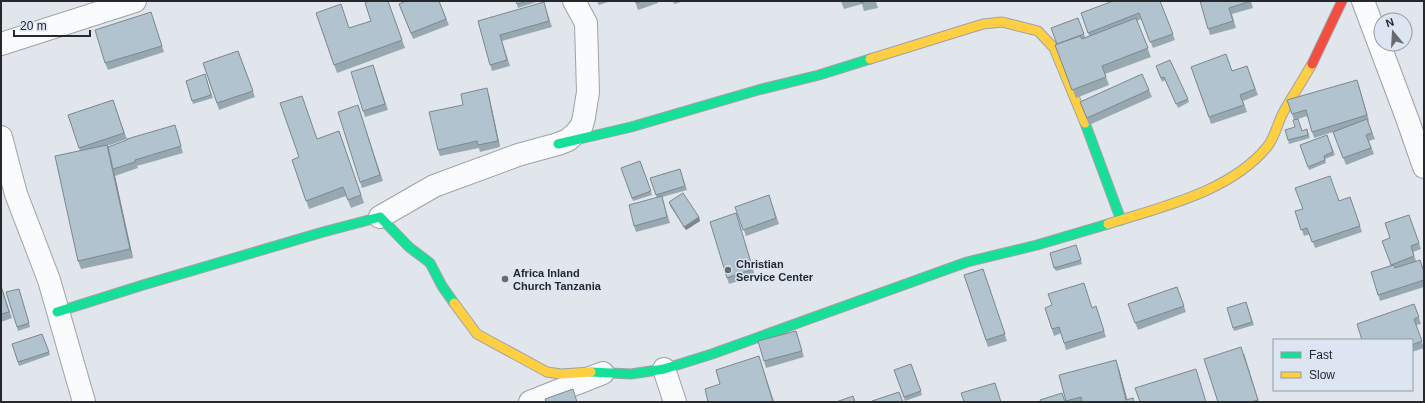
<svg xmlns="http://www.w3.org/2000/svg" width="1425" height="403" viewBox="0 0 1425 403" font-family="Helvetica,sans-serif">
<rect width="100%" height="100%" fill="#e1e6ec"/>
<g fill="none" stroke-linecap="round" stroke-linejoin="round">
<g stroke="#9ea2a7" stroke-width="24">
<g id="street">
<path d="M1363,1L1407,118L1424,167"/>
<path d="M1,44L135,1"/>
<path d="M1,137L16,194L49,280L84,402"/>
<path d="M380,217L434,186L518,155L558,144L568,140L576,133L582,125L584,117L588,92L586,23L574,1"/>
<path d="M664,369L675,402"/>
<path d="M530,402L603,373"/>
</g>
</g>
<g stroke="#9ea2a7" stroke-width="11">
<g id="fast">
<path d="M1085,123L1121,220"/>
<path d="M558,144L631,127L758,90L819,75L870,59"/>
<path d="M57,312L143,285L323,232L380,217L409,247L430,263L442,286L454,303"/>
<path d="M591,372L631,374L664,369L712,354L967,262L1037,245L1108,224"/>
</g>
</g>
<g stroke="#9ea2a7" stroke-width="11">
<g id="slow">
<path d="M870,59L983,24L1002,22L1038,31L1054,48L1085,123"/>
<path d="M1108,224C1161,207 1230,192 1267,147C1275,138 1278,121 1284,111C1293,95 1303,80 1312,64"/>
<path d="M454,303L477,334L547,372L561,374L591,372"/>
</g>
</g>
<g stroke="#9ea2a7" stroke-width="11">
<path id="jam" d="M1312,64L1342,1"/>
</g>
<use href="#street" stroke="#fafbfc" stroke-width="22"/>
<use href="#fast" stroke="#16e098" stroke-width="9"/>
<use href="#slow" stroke="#ffcf43" stroke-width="9"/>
<use href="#jam" stroke="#f24e42" stroke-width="9"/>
</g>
<g fill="#98a8b1">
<path d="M388,1L405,48L337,73L316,13L349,28L371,21Z"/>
<path d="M439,1L449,25L413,39L399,4Z"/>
<path d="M516,1H540L518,8Z"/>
<path d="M597,1H611L599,5Z"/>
<path d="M635,1H658V3L638,10Z"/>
<path d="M673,1H685L674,4Z"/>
<path d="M841,1H879L876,2L878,8L864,11L862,4L844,9Z"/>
<path d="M1160,1L1175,40L1153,48L1141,19L1137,21L1151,57L1105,74L1109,85L1076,98L1055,45H1058L1078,18L1085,37L1089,36L1081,13Z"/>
<path d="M1200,1H1251L1253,8L1232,14L1236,28L1210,35Z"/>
<path d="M546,9L552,27L502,41L510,66L492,71L478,21Z"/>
<path d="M153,18L164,52L108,70L105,63Z"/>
<path d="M238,51L255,97L219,110L203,63Z"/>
<path d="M373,65L388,110L365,117L363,111Z"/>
<path d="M1156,66L1188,99L1189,102L1178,108L1165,80L1162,82Z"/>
<path d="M1247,66L1258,95L1243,101L1247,112L1211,124L1191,67L1232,71Z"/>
<path d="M205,74L213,98L193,104L186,81Z"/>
<path d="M1359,86L1369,121L1368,122L1375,139L1369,141L1374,154L1346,165L1333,132L1314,138L1307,116L1298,119L1302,131L1307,129L1310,138L1289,144L1288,140L1295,127L1294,120L1292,114Z"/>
<path d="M1149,90L1152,97L1089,125L1080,102Z"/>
<path d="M489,95L500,147L480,152L479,148L440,156L438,150L463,105Z"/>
<path d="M113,100L127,139L107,146L108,147L177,131L183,153L137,166L138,168L115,176L133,258L81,269L78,261L80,151L68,115Z"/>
<path d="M358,105L383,181L362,188L360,182Z"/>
<path d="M339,131L364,203L351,208L346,196L309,209L292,160L299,157L317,139Z"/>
<path d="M1327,135L1335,155L1325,159L1326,163L1309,170L1300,145Z"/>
<path d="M640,161L652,195L633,201L621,168Z"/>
<path d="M680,169L687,190L662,197L670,223L636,232L634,226L657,198L650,178Z"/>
<path d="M769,195L779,224L746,236L735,207Z"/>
<path d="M1350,197L1362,232L1315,248L1310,234L1304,236L1295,211L1339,201Z"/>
<path d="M669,202L699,217L700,221L686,230L670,206Z"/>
<path d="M1409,215L1421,249L1413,252L1416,261L1424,271V287L1380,301L1371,272L1391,265L1382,241L1390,238Z"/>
<path d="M738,220L755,276L729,284L727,278Z"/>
<path d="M1076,245L1082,264L1056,271L1054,268Z"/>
<path d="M983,269L1007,341L988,347L964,275Z"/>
<path d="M1,285L12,318L1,322Z"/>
<path d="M1177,287L1186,312L1138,330L1128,304Z"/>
<path d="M19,289L30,327L18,331L17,327Z"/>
<path d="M1246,302L1254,325L1234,331L1233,328Z"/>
<path d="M1414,304L1421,324L1416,325L1424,348L1412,352V340Z"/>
<path d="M1096,306L1106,337L1066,350L1061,333L1054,336L1045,308H1092Z"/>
<path d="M796,331L804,357L766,368L764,361Z"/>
<path d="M42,334L50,355L19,366L12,344Z"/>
<path d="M1244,353L1259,402H1218Z"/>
<path d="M911,364L922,395L905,401L894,370Z"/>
<path d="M1119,369L1127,400L1134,402H1066L1059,375Z"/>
</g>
<g fill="#7c8890">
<path d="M1357,80L1359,86L1369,121L1367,115Z"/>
<path d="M487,88L489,95L500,147L498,141Z"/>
<path d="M107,145L113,169L115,176L133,258L130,249Z"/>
<path d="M699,217L700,221L686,230L684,227Z"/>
<path d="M759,356L762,365L774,402H773Z"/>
<path d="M1116,360L1119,369L1128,402H1127Z"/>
</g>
<g fill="#b1c3ce" stroke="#7c8890">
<path d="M369,1H388L402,40L334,65L316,13L341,4L349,28L371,21L365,3Z"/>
<path d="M406,1H439L446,19L411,33L399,4Z"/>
<path d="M516,1H527L517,4Z"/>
<path d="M635,1H642L636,3Z"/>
<path d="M861,1H868L861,3Z"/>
<path d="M1113,1H1160L1173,34L1150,42L1139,13L1088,33L1081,13Z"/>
<path d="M1200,1H1251L1229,8L1233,21L1208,29Z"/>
<path d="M544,2L549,21L500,35L507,60L490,65L478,21Z"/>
<path d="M151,12L162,46L105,63L95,30Z"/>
<path d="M1078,18L1084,34L1057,44L1051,28Z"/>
<path d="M1136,18L1148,48L1102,66L1106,77L1072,90L1055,45L1080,36L1082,39Z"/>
<path d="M238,51L253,91L217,103L203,63Z"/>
<path d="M1226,54L1232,71L1247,66L1255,89L1240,95L1244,105L1209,117L1191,67Z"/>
<path d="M1170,60L1188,99L1176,104L1164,77L1161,78L1156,66Z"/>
<path d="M373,65L385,104L363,111L351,72Z"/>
<path d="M205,74L211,95L192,101L186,81Z"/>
<path d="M1142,74L1149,90L1087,118L1080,102Z"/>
<path d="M1357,80L1367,115L1312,132L1306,110L1292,114L1287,100Z"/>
<path d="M487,88L498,141L478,145L477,141L438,150L429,112L463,105L461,94Z"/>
<path d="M302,96L317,139L339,131L361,195L348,200L343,187L306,201L292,160L299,157L280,103Z"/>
<path d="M113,100L124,133L79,148L68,115Z"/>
<path d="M358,105L380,175L360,182L338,112Z"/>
<path d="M1298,119L1302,131L1307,129L1308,135L1288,140L1285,130L1295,127L1293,120Z"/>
<path d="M1367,119L1372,133L1366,135L1371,148L1343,158L1333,132Z"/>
<path d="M175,125L181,146L135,160V162L113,169L108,147L127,140V139Z"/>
<path d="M1327,135L1333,152L1324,156L1325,160L1308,167L1300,145Z"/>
<path d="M107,145L130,249L78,261L55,156Z"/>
<path d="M640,161L651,191L632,198L621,168Z"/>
<path d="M680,169L685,186L656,195L650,178Z"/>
<path d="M1330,176L1339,201L1350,197L1360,226L1312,242L1307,228L1301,230L1295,211L1303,209L1295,188Z"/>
<path d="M683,193L699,217L684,227L669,202Z"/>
<path d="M769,195L776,218L743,230L735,207Z"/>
<path d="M662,196L667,217L634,226L629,205Z"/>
<path d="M736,213L753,269L727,278L710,222Z"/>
<path d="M1409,215L1419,243L1411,246L1414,256L1391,265L1382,241L1390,238L1385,223Z"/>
<path d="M1076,245L1081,260L1054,268L1050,253Z"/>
<path d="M1420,260L1424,272V280L1378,295L1371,272L1394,265L1395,268Z"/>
<path d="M983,269L1005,334L986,340L964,275Z"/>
<path d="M1084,283L1092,308L1096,306L1104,331L1064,343L1059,327L1052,329L1045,308L1052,305L1048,294Z"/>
<path d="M1,286L9,312L1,314Z"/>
<path d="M1177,287L1184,306L1135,323L1128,304Z"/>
<path d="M19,289L29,323L17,327L6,292Z"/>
<path d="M1246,302L1252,322L1233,328L1227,308Z"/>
<path d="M1414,304L1419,317L1414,319L1422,341L1412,345V340H1362L1357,324Z"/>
<path d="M796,331L802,351L764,361L758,341Z"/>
<path d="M42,334L49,352L18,362L12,344Z"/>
<path d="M1241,347L1258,400L1251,402H1218L1204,359Z"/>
<path d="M759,356L773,402H708L705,389L720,384L716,370Z"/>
<path d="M1116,360L1126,400L1133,398L1134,402H1082L1081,397L1066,401L1059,375Z"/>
<path d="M911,364L921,391L904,397L894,370Z"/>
<path d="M1196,369L1206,402H1140L1135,388Z"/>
<path d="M995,383L1001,402H964L961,393Z"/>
<path d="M573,389L577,402H546L545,399Z"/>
<path d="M899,392L903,402H873L872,401Z"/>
<path d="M1062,393L1065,402H1041L1040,400Z"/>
<path d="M853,396L855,402H836Z"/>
</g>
<g fill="#676b70" stroke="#dce5f1" stroke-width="1.5">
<circle cx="728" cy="270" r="4"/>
<circle cx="505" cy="279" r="4"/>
</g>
<g text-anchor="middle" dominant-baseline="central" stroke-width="3" stroke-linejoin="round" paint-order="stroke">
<g font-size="11" font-weight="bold" fill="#25292e" stroke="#dce5f1" text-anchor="start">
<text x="736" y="264">Christian<tspan x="736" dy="13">Service Center</tspan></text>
<text x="513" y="273">Africa Inland<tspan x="513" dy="13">Church Tanzania</tspan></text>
</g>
</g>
<rect width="1425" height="403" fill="none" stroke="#25292e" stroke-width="4"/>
<rect x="1273" y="339" width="140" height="52" fill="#dce5f1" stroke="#939aa3"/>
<rect x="1281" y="352" width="20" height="6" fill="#16e098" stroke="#939aa3"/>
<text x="1309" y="359" font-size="12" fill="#25292e">Fast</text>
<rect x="1281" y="372" width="20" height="6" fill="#ffcf43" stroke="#939aa3"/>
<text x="1309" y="379" font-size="12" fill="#25292e">Slow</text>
<g transform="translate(1393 32) rotate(342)"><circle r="19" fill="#dce5f1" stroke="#939aa3"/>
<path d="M0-3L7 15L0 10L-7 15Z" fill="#676b70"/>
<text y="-6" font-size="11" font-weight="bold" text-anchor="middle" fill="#25292e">N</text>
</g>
<path d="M14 30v6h76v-6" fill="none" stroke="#25292e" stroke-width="2"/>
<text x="20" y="30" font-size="12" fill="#25292e" stroke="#dce5f1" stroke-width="3" paint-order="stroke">20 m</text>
</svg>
